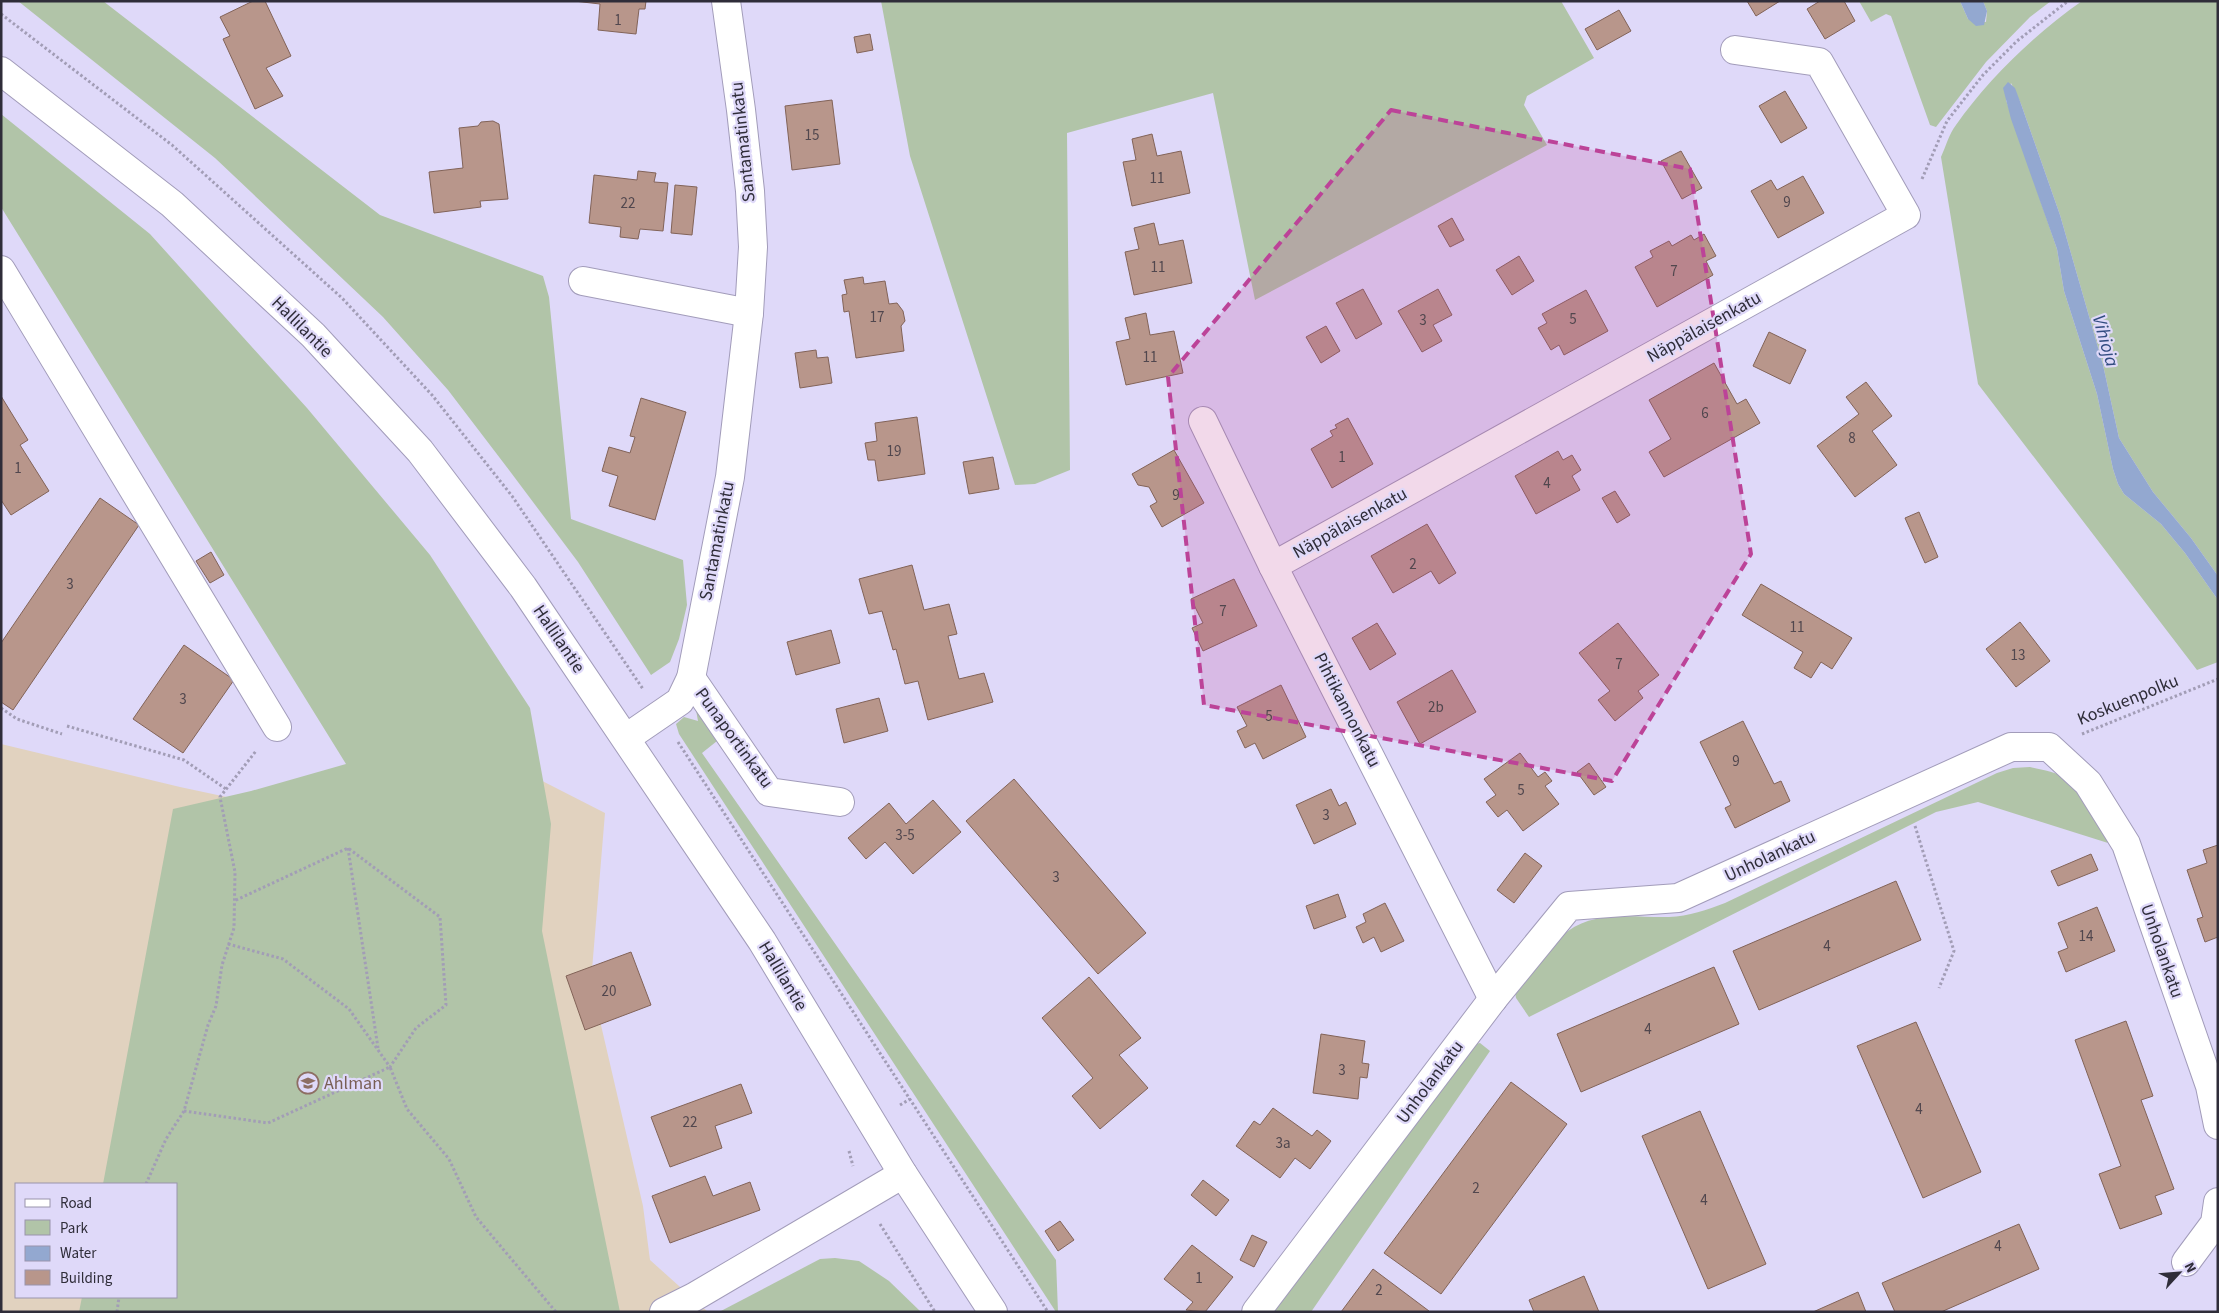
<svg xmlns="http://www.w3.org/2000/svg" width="2219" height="1313" viewBox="0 0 2219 1313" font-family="'Source Sans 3',sans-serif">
<rect width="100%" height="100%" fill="#dfd9f9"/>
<path fill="#e1d2bf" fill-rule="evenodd" d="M405,711L605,813L591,982L643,1206L650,1260L708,1312H1V744L180,787L362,826ZM16,1184H176V1297H16Z"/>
<g fill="#b1c4a8">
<path d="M18,1H103L380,215L543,276L549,297L571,519L683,560L687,605L679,639L670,662L651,675L578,562L509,470L448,390L383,317L215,158Z"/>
<path d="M881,1H1561L1594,58L1527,96L1524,105L1547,145L1255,300L1213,93L1067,133L1070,470L1035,484L1015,485L910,156Z"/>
<path d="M1859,1H1960L1968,19L1986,22L1987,11L1983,1H2051L2030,17L1986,62L1936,127L1930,125L1891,16L1886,14L1871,22Z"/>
<path d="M2082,1H2218V576L2191,538L2153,492L2119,438L2103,365L2060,215L2021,104L2011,83L2006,100L2057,249L2064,291L2097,394L2113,469L2118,484L2124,494L2161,524L2185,553L2218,600V662L2197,670L1978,384L1941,157C1946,146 1949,134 1956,125C1988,79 2036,33 2082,1Z"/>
<path d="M1,114L150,234L307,408L430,555L530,708L551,824L542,931L620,1312H79L82,1297H176V1184H103L173,809L251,791L346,764L1,207Z"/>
<path d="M696,710L717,741L702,753L1056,1260L1058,1312H1056L679,734L676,724L684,717L698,721Z"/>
<path d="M2030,767C2042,770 2057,772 2068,779C2088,794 2099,821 2108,843L1978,802L1936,812L1529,1017L1516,998L1515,992C1529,975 1550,943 1568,931C1597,910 1636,918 1669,917C1689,916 1707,910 1725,903L1997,773L2013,768Z"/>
<path d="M1480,1043L1490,1051L1311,1312H1273L1471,1045Z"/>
<path d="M835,1258L859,1261L889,1281L921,1312H719L820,1259Z"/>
</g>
<g fill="#93a8d0">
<path d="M1960,1H1983L1987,11L1984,25L1976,26L1968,19Z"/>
<path d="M2008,82L2015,88L2021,104L2060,215L2103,365L2119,438L2153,492L2191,538L2218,576V600L2185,553L2161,524L2124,494L2118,484L2113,469L2097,394L2064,291L2057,249L2011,119L2003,88Z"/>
</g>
<g fill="#b8968b" stroke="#826358">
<path d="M253,1H265L291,56L266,68L283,96L255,109L223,39L230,36L220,17Z"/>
<path d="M574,1H646L645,9H639L636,34L598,30L600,4Z"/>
<path d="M1747,1H1780L1756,16Z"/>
<path d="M1820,1H1844L1855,21L1825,39L1807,9Z"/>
<path d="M1619,10L1631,31L1597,50L1585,29Z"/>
<path d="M870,34L873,50L857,53L854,37Z"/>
<path d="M1785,91L1807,128L1781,143L1759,106Z"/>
<path d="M832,100L840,164L792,170L785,106Z"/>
<path d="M493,121L499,124L508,199L480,201L481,207L434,213L429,172L463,168L459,128L478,126L481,122Z"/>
<path d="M1152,134L1157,156L1181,151L1190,193L1132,206L1123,162L1136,160L1132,139Z"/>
<path d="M1681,151L1702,188L1682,199L1661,161Z"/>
<path d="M638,171L656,173L654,182L668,183L663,231L640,229L638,239L620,237L621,227L589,223L594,175L637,180Z"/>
<path d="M1803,176L1824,213L1778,238L1751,191L1771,180L1777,190Z"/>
<path d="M675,185L697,187L692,235L671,233Z"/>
<path d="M1452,218L1464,240L1450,247L1438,226Z"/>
<path d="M1154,223L1159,245L1183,240L1192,283L1134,295L1125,252L1139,249L1134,228Z"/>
<path d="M1704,234L1716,256L1706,261L1713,275L1657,307L1635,267L1653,257L1650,251L1669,241L1672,246L1691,235L1694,240Z"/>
<path d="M1519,256L1534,281L1512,295L1496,270Z"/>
<path d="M863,277L864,284L885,281L889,304L897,303L903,311L905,321L901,326L904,351L856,358L849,311L844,312L842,295L847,294L844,280Z"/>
<path d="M1363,289L1382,324L1356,339L1336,303Z"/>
<path d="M1438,289L1452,315L1433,325L1442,341L1422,352L1398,311Z"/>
<path d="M1586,290L1608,331L1564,355L1559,345L1551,350L1538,328L1547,323L1542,314Z"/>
<path d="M1146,313L1150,335L1174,331L1183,373L1126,385L1116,342L1130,339L1125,318Z"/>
<path d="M1326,326L1340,351L1321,363L1306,337Z"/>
<path d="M1769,332L1806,350L1790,384L1753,366Z"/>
<path d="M816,350L817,358L828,357L832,383L800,388L795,353Z"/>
<path d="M1714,363L1737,404L1746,399L1760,423L1664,477L1649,452L1671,439L1649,400Z"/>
<path d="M1866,382L1892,416L1872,431L1897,465L1855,497L1817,446L1859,414L1846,397Z"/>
<path d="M1,396L28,440L20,445L49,491L11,515L1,500Z"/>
<path d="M641,398L686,412L655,520L609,506L618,476L602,471L609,447L630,453L635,437L630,436Z"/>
<path d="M917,417L925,474L878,481L875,460H868L865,443L877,441L875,423Z"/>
<path d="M1348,418L1373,464L1332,488L1311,449L1333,436L1330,431L1337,428L1335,425Z"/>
<path d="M1174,450L1204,503L1162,527L1150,506L1157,502L1149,487L1138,485L1132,474Z"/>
<path d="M1558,451L1563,460L1572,455L1581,470L1572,476L1580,490L1536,514L1515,476Z"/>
<path d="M993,457L999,489L969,494L963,462Z"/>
<path d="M1615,491L1630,515L1617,523L1602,498Z"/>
<path d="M100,498L139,525L13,710L1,702V643Z"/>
<path d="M1919,512L1938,557L1925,563L1905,518Z"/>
<path d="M1427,524L1456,573L1439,584L1431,571L1393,593L1371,556Z"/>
<path d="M211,552L224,575L210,583L196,561Z"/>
<path d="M912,565L924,610L949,604L957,634L948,636L959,679L984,673L993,702L928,720L918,681L905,684L896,649L893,650L882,611L869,614L859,579Z"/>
<path d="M1234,579L1257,626L1203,651L1192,628L1203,623L1191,599Z"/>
<path d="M1761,584L1852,638L1832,669L1821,662L1811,678L1794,668L1803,652L1742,615Z"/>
<path d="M2020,622L2050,661L2016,687L1986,649Z"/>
<path d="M1377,623L1396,654L1370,670L1352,638Z"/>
<path d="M1618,623L1659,675L1638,691L1643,698L1615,721L1598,700L1610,691L1579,653Z"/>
<path d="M831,630L840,663L796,675L787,642Z"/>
<path d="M184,645L234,680L183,753L133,719Z"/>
<path d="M1452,670L1476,712L1420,744L1397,702Z"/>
<path d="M1281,685L1306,737L1263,759L1255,743L1245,748L1237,731L1247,726L1237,707Z"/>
<path d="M879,698L888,731L844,743L836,709Z"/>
<path d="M1743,721L1774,784L1781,781L1790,801L1735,828L1725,808L1731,805L1700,742Z"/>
<path d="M1520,753L1538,777L1545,772L1552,781L1545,786L1559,804L1523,831L1507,810L1498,817L1486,802L1496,795L1484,779Z"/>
<path d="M1589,763L1606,787L1594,795L1577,772Z"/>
<path d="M1014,779L1146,933L1098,974L966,821Z"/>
<path d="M1331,789L1339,806L1346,802L1356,824L1314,844L1296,805Z"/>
<path d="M933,800L961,832L913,874L885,842L866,859L848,838L889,803L906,824Z"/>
<path d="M2218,845V937L2205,942L2197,919L2203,917L2187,870L2207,863L2203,850Z"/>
<path d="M1525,853L1542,866L1514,903L1497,890Z"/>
<path d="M2091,854L2098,870L2058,886L2051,871Z"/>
<path d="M1896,881L1921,940L1759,1010L1733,951Z"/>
<path d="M1338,894L1346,917L1314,929L1306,906Z"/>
<path d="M1385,903L1404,941L1381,952L1374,937L1363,943L1356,927L1366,922L1363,914Z"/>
<path d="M2097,907L2115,951L2066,972L2058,952L2068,948L2058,923Z"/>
<path d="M631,952L651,1005L585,1030L566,976Z"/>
<path d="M1714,967L1739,1024L1581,1092L1557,1034Z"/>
<path d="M1089,977L1141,1038L1119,1055L1148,1088L1100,1129L1072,1096L1093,1078L1042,1018Z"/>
<path d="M2126,1021L2153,1096L2141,1100L2174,1189L2155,1196L2162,1214L2120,1229L2099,1174L2121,1166L2075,1040Z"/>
<path d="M1916,1022L1981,1172L1923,1198L1857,1046Z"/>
<path d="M1321,1034L1365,1041L1362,1063L1369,1064L1367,1078L1360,1077L1358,1099L1313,1093Z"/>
<path d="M1511,1082L1567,1124L1441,1294L1384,1253Z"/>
<path d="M741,1084L752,1113L715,1126L722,1148L670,1167L651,1117Z"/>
<path d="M1273,1108L1312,1136L1317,1130L1331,1141L1310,1169L1295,1158L1280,1178L1236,1146L1254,1121L1260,1125Z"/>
<path d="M1700,1111L1766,1264L1708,1289L1642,1136Z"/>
<path d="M705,1176L713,1196L750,1182L760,1210L670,1243L652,1196Z"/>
<path d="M1203,1180L1229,1200L1216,1216L1191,1195Z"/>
<path d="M1060,1221L1074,1240L1058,1251L1045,1231Z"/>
<path d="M2019,1224L2039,1269L1941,1312H1895L1882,1283Z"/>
<path d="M1252,1235L1267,1242L1254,1267L1240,1260Z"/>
<path d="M1192,1245L1233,1277L1205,1312L1186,1310L1193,1302L1164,1279Z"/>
<path d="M1373,1269L1429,1311L1428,1312H1341Z"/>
<path d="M1584,1276L1599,1312H1534L1529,1300Z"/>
<path d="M1858,1292L1866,1312H1813Z"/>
</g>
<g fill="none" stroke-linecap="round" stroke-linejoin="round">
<g stroke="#a29cba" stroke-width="30">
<g id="minor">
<path d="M1,270L277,727"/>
<path d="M583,281L749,313"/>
<path d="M1203,421L1273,566L1493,999"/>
<path d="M1273,566L1906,215L1819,62L1735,50"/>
<path d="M691,678L769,792L840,802"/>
<path d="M626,738L680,701L691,678L730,477L749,313L753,247L750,191L741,110L726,1"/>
<path d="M2186,1262L2215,1223L2218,1202"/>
<path d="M664,1312L694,1297L903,1174"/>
<path d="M1256,1312L1493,999L1569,906L1678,898L2011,747H2049L2088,783L2126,844L2210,1086L2218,1125"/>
</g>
</g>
<g stroke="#a29cba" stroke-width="30">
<path id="major" d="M1,71L172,204L313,335L420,451L523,587L762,941L903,1174L993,1312"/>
</g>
<g stroke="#a29db6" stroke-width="3" stroke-dasharray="2.5 2.5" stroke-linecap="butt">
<path d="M1,14L172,145L342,298L432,395L512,496L643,689"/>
<path d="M1922,179L1947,121L1983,75L2017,41L2068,1"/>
<path d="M1,708L17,719L62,734"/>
<path d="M67,726L184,760L226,789"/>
<path d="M2082,734L2218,679"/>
<path d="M678,742L1048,1312"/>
<path d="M1915,826L1954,951L1939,988"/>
<path d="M348,848L378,1048"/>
<path d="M228,944L283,959L349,1009L390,1067L416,1028L446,1005L440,917L348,848L234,901"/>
<path d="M900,1105L910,1099"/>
<path d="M184,1111L268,1123L390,1067L407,1109L449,1159L476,1217L556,1312"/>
<path d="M849,1151L853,1166"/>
<path d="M146,1184L166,1139L184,1111L208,1025L216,1006L222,965L234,928L235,872L220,797L256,751"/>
<path d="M880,1224L935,1312"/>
<path d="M117,1312L119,1297"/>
</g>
<use href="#minor" stroke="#fff" stroke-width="28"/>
<use href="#major" stroke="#fff" stroke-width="28"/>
</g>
<path fill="#bc4398" fill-opacity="0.2" stroke="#bc4398" stroke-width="4" stroke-dasharray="10 6" stroke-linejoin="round" d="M1391,110L1690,169L1751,554L1612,781L1204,705L1168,377Z"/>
<defs>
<g id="university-ring" transform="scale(1.125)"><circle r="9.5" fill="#dfd9f9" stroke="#8d6e63" stroke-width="1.5"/><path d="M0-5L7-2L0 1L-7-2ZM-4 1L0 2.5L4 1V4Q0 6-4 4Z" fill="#8d6e63"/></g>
</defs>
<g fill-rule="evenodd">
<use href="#university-ring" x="308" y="1083"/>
</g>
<g text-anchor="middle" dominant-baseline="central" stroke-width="4.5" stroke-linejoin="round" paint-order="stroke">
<g font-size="15" fill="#51474e">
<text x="618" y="20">1</text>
<text x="812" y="135">15</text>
<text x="1157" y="178">11</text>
<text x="1787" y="202">9</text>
<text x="628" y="203">22</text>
<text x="1158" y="267">11</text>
<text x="1674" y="271">7</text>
<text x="877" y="317">17</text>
<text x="1573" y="319">5</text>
<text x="1423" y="320">3</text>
<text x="1150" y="357">11</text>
<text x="1705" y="413">6</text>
<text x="1852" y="438">8</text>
<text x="894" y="451">19</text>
<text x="1342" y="457">1</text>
<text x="18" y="468">1</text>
<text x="1547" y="483">4</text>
<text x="1176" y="495">9</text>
<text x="1413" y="564">2</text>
<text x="70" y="584">3</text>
<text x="1223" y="611">7</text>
<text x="1797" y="627">11</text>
<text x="2018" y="655">13</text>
<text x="1619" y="664">7</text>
<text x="183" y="699">3</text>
<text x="1436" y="707">2b</text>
<text x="1269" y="716">5</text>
<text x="1736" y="761">9</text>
<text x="1521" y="790">5</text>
<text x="1326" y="815">3</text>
<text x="905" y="835">3-5</text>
<text x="1056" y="877">3</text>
<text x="2086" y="936">14</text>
<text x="1827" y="946">4</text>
<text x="609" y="991">20</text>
<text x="1648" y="1029">4</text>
<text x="1342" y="1070">3</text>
<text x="1919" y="1109">4</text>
<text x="690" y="1122">22</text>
<text x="1283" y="1143">3a</text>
<text x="1476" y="1188">2</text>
<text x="1704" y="1200">4</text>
<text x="1998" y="1246">4</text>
<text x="1199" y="1278">1</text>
<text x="1379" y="1290">2</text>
</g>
<g font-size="18" fill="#2f2d39" stroke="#dfd9f9">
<text transform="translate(743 142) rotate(-96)">Santamatinkatu</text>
<text transform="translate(302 327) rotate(45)">Hallilantie</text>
<text transform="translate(1704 327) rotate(-29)">Näppälaisenkatu</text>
<text transform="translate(1350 523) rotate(-29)">Näppälaisenkatu</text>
<text transform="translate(717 541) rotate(-79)">Santamatinkatu</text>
<text transform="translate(559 639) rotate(56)">Hallilantie</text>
<text transform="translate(2128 700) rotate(-22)">Koskuenpolku</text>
<text transform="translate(1347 710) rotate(63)">Pihtikannonkatu</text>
<text transform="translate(734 738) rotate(54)">Punaportinkatu</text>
<text transform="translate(1770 856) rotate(-25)">Unholankatu</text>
<text transform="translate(2162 951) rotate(71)">Unholankatu</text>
<text transform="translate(783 976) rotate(59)">Hallilantie</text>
<text transform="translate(1430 1082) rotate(-53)">Unholankatu</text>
</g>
<g font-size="18" fill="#785e54" stroke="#dfd9f9" text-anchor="start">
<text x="324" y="1083">Ahlman</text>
</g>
<g font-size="19" font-style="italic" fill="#324c80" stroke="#dfd9f9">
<text transform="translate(2105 341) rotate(74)">Vihioja</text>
</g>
</g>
<rect width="2219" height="1313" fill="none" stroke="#2f2d39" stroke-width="5"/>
<rect x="15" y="1183" width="162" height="115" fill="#dfd9f9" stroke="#9994ac"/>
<rect x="25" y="1199" width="25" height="8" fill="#ffffff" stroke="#9994ac"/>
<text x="60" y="1208" font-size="15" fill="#2f2d39">Road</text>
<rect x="25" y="1220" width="25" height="15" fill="#b1c4a8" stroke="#9994ac"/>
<text x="60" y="1233" font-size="15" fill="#2f2d39">Park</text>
<rect x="25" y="1246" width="25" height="15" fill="#93a8d0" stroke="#9994ac"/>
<text x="60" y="1258" font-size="15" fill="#2f2d39">Water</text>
<rect x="25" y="1270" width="25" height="15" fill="#b8968b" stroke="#9994ac"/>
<text x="60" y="1283" font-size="15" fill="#2f2d39">Building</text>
<g transform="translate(2179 1273) rotate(64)" stroke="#dfd9f9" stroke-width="4" paint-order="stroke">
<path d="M0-4L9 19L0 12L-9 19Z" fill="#2f2d39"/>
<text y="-8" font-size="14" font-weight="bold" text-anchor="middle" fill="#2f2d39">N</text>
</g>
</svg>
